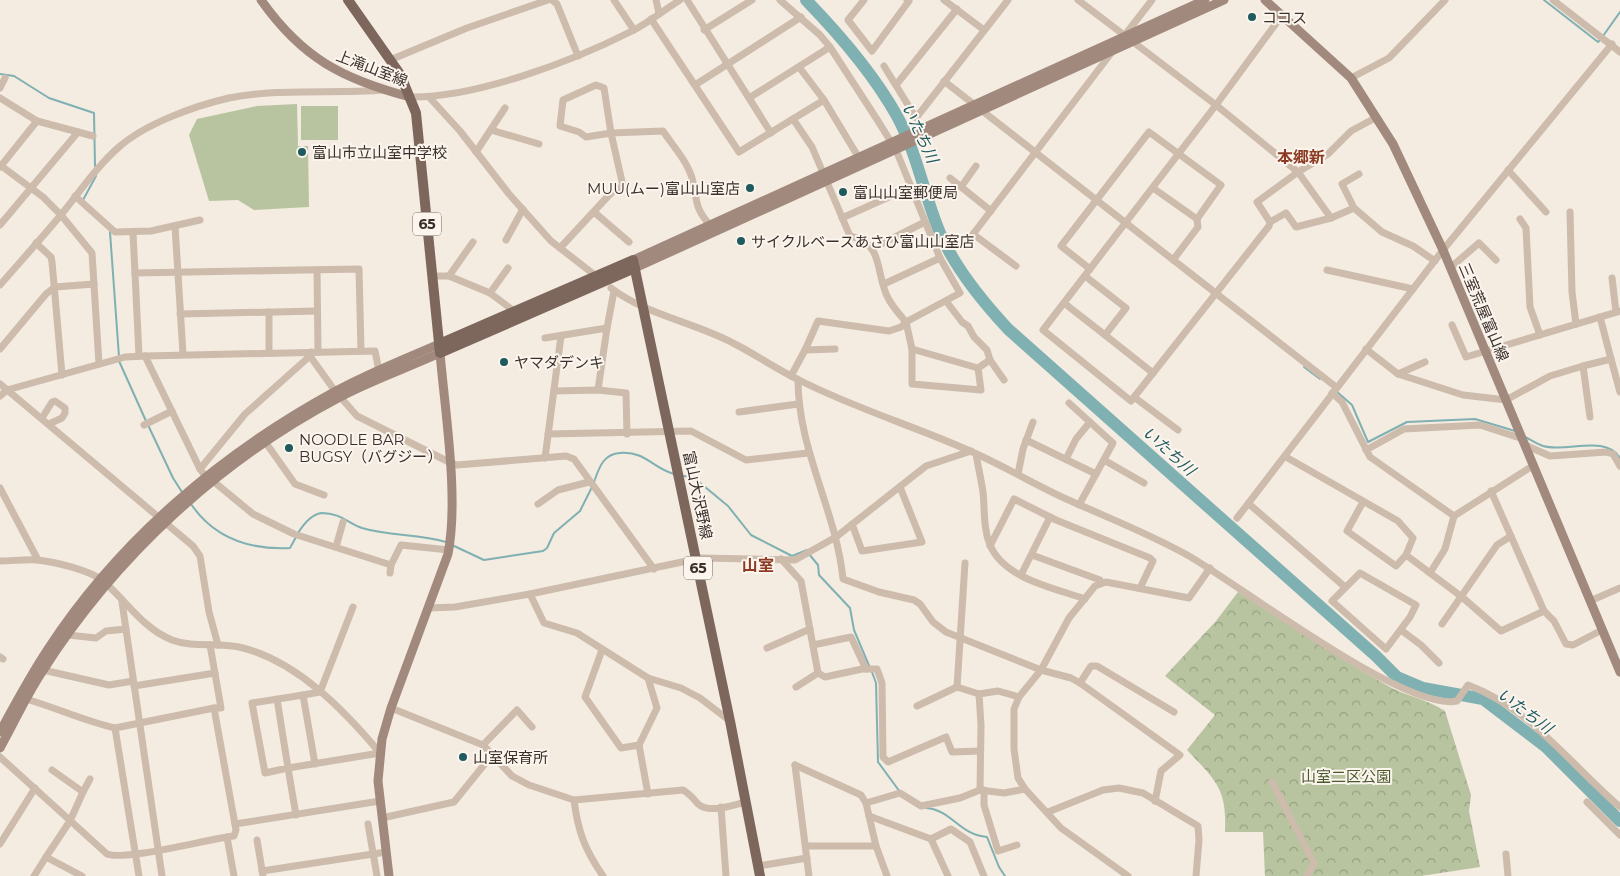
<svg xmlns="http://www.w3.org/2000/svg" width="1620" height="876" viewBox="0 0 1620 876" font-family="Montserrat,'Noto Sans JP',sans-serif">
<defs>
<pattern id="park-crowns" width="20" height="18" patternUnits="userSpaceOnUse" patternTransform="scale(1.25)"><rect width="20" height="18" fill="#b8c4a0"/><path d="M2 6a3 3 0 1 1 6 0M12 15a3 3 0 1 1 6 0" fill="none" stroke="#97a083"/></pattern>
</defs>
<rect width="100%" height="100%" fill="#f4ebe1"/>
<path fill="url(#park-crowns)" d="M1238,592C1288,624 1337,657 1388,686C1406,696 1427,699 1445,711L1471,795L1469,811L1480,867L1421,876H1265L1263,832H1225C1227,788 1216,781 1187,750L1215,715L1165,676L1216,621Z"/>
<g fill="#b8c4a0">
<path d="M297,104L298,146H308L309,207L254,210L238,200L209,201L189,135L197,119L257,106Z"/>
<rect x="301" y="106" width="37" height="34"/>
</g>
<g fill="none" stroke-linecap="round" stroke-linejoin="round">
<g stroke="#7fb0b2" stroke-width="2">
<path d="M1544,0L1598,42L1600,40"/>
<path d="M1603,36L1620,12"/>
<path d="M0,74L14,76L49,98L94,113L95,166"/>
<path d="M83,200L96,176"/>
<path d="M110,232L119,357"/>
<path d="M119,361L146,421"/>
<path d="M1304,367L1320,379"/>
<path d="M1336,391L1352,405L1368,442L1407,422L1475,419L1515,431"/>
<path d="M148,425L173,478L182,492"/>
<path d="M1525,437C1531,440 1537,444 1543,446C1567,453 1605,434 1620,458"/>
<path d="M683,476L693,477L728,506L751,535L792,556L807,550"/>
<path d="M594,482C599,468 603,454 620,453C646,451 652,468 674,474"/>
<path d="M191,504C214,538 249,550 290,548L296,537"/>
<path d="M298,533C303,525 312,514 322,513C340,513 348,523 362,528C389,536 419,534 446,542"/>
<path d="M452,545L484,560L543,551L547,548L554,533L580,511L592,487"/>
<path d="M809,554L818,565L819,575L850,608L854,630L870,668"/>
<path d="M872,672L876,683L878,762L900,792"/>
<path d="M926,808C952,810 959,835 987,837L999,867L1005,876"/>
</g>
<path stroke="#7fb0b2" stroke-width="12" d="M806,0C840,35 873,73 897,116C917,153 924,195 940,233C955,268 982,301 1008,329L1376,656L1397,677L1423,688L1483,699L1546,747L1620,821"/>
<g stroke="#cdbbac" stroke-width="7">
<path d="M552,0L557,4L578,56"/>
<path d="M614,0L634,30"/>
<path d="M656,0L659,13"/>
<path d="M687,0L771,133"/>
<path d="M780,0L820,35L830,47L878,121L896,150L940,258L960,293L906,322C899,314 891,305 887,296C875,270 884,244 850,236L812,147L793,119"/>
<path d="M864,0L848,20L872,51L909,1L907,0"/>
<path d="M944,0L984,30"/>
<path d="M1078,0L1216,105L1298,172L1331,218L1354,208L1382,232L1413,246L1435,261"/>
<path d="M1553,0L1620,52"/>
<path d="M1283,14L1216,105L1043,330L1131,401L1269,226L1270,222L1257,202L1298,172L1328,154L1351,131L1377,117"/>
<path d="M651,19L739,152L824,100"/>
<path d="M704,30L752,0"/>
<path d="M1125,35L1152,0"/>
<path d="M390,60L467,28L548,0"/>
<path d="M884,66L916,118L1008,0"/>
<path d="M799,67L824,100L859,158"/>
<path d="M1351,78L1389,58L1445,0"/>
<path d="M944,81L1336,387"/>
<path d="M695,85L801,17"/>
<path d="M896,85L957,9"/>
<path d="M0,88L5,78"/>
<path d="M410,97C476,98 573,61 632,31C648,23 664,10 680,0"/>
<path d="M429,97L460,131L509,194L551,241L596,276"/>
<path d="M0,98L37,121L78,132"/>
<path d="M749,98L830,47"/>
<path d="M491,130L539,144"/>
<path d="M476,152L505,108"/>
<path d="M0,165L43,197L61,215L92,253L99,364"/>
<path d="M0,167L37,121"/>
<path d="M1508,170L1546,212"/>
<path d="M950,178L991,211"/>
<path d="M961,187L976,166"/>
<path d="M1153,188L1197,219L1198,227L1173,260"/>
<path d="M75,196L115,232L151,231L200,220"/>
<path d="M1354,208L1342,184L1359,174"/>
<path d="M594,212L629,242"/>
<path d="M1570,212L1572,292L1576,324"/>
<path d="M842,218L911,187"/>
<path d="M1520,219L1526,228L1530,307L1540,335"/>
<path d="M1270,222L1286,213L1296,227L1331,218"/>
<path d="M0,225L78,132L93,136"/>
<path d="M175,226L183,354"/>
<path d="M133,233L135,273"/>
<path d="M973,234L1016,266"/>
<path d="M506,240L523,209"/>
<path d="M473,242L449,276L490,293"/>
<path d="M36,243L51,257L52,262L62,375"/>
<path d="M964,246L1112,52"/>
<path d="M560,248L611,193L623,186L611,133L586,137L579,132L560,126L563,100L596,85L604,88L611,133L663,131C673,146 687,161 692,178C698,200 693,206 710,225"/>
<path d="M873,248L925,222"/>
<path d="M508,268L490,293L514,311"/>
<path d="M1450,268L1479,243L1496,260"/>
<path d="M1090,269L1061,246L1149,132L1221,185L1197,219"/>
<path d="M317,270L318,352"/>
<path d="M1327,270L1413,289"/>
<path d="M433,276H449"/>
<path d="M1612,278L1616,312"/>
<path d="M884,284L940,258"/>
<path d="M0,285C20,262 40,240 60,216C79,193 96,167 119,147C145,124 194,106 229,98C279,88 333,94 384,90"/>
<path d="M611,288C646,315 694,322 733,343C755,354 776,369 799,380C854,408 914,426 970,451C1002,465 1032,483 1064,498C1106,517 1148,533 1189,556C1241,586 1405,712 1457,701L1468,685C1530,708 1571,765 1620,807"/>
<path d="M1064,303L1105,335L1126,308L1085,276"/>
<path d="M269,312V352"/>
<path d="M180,314L317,311"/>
<path d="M906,322L912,349L978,368L990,360L987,350L974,337L968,326L962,322L946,301"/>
<path d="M1452,325L1466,357L1620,311"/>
<path d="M607,328L614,291"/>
<path d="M1105,335L1153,373"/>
<path d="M545,338L607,328L598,390"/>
<path d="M0,349L46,294L55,287L94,284"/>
<path d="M835,349L805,350L818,321L889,331L901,327L906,322"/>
<path d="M912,349V384L981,390L978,368"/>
<path d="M1366,349L1398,374L1425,362"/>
<path d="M139,356L135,273L359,269L361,351"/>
<path d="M145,356L200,469L206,477"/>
<path d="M310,356L335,391L357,416L449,462L457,465L566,456L574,459L654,569"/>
<path d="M1611,359L1620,392"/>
<path d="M990,360L1004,380"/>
<path d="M1583,366L1611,359L1600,317"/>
<path d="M1398,374L1463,395L1506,400L1550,376L1583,366L1590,417"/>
<path d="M791,376L805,350"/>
<path d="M798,380C798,450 836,510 843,579L879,592L914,600L920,604L933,622L946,632L1041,670L1071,678L1080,683L1091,666H1097L1174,712"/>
<path d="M0,384L193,546L200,556L209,612L218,645"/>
<path d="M554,391L598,390L626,393L627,434"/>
<path d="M1332,393L1342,402L1370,457L1454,516"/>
<path d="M0,396L7,390L125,357L145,356L375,351L379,371"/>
<path d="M1134,397L1178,430"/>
<path d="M1069,403L1113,443L1079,505"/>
<path d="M739,412L798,404"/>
<path d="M42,418L52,402L55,401L65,408V413L62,418L49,424"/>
<path d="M144,425L172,411"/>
<path d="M548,434L691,431L746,460L808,453"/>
<path d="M1026,440L1096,474"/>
<path d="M266,443L295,484L324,495"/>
<path d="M1525,445L1550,456L1606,452L1613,454L1620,466"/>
<path d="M1366,450L1404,429L1480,425L1523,439"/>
<path d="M976,454C978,466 981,479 983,492C985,510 983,528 990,545C1004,579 1055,588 1085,599"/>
<path d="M1286,457L1398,521L1413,538L1406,555L1462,597L1501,631L1544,611"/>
<path d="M545,458L561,336"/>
<path d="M1066,459L1076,439L1090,422"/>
<path d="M1104,460L1144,483"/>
<path d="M200,469L245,414L310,356L311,352"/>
<path d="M1018,474L1023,449L1033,422"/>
<path d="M213,481L253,514L294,534L391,565"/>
<path d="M0,488L38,560"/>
<path d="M1491,491L1544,611L1554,621L1566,644L1573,645L1602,630"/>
<path d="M1363,502L1347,531L1396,566L1406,555"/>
<path d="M538,504L558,490L589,482"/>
<path d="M1249,504L1345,587"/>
<path d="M1237,518L1443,250L1612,44"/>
<path d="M852,524L862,551L922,542L900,487"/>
<path d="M990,546L1014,499L1056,520L1150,558L1153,561L1140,588"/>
<path d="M336,547L343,522"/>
<path d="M1032,555L1100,580L1101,583"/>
<path d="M781,559L801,581L818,673L825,677L862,669H877L882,683L883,757L888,762L946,737L952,752L980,751"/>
<path d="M0,561C12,561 26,559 38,560C55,562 90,570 103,581C126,600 142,628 172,640C193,648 217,642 239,647C296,660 344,710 380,753"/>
<path d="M965,563L957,687L979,694"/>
<path d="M390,573L391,565L401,545L449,550"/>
<path d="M1360,573L1416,605L1410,617L1386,649L1332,601Z"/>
<path d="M1430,573L1445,549L1454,516L1534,465"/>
<path d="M1021,575L1050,517"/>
<path d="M530,594L544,623L577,633L648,678L681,688L700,698L730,721"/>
<path d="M1590,601L1620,588"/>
<path d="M122,602L162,876"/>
<path d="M429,608L455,607L530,594L701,558L795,560L836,537L926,466L971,451"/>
<path d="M1442,624L1497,545L1511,536"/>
<path d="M1401,630L1421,645L1439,663"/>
<path d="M68,635L96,638L106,631L126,629"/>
<path d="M813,645L851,637L866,669"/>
<path d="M767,648L810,629"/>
<path d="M602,650L585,697L621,748L639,745"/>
<path d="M0,657L3,659"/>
<path d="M43,670L109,685L133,681"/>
<path d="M1080,683L1180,755L1161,771L1155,801"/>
<path d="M134,686L215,673"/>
<path d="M796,687L818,673"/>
<path d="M26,699C57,708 84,721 115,728"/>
<path d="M277,699L288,768L265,773L252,703L303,695"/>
<path d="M917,706L957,687"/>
<path d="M391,708L483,745L512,776L529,785L574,800L683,790C690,794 693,798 698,804C709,814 733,805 746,802"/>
<path d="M483,745L517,710L532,727"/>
<path d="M0,757L107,854C128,861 207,839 234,836L236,830L214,708H221L210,645"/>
<path d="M315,764L303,695L320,692L353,607"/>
<path d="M795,765L861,795L866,803L876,846L887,876"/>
<path d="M795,765L809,876"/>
<path d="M52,770L83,792L90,779"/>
<path d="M1272,782L1314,863L1307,876"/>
<path d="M980,790L981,725L979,694L998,691L1019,697"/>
<path d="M984,790V805L998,851L1017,845"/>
<path d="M648,794L639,745L657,708L648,678"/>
<path d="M574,800C578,832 585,850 603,876"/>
<path d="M1587,802L1620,835"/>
<path d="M866,803L900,793L921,806L960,798L980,790L1004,793L1025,789"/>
<path d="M721,807L726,876"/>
<path d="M1048,812L1103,790L1119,788L1143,793L1198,826L1199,840L1196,876"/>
<path d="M296,815L288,768L380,753"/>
<path d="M869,816L931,839L951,829L970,842L984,876"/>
<path d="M382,818L454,802L492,755"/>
<path d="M235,824L380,801"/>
<path d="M368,824L377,876"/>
<path d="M227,837L234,876"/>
<path d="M931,839L948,876"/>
<path d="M257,840L263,876"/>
<path d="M0,844L35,788"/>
<path d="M806,846H876"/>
<path d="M1506,854L1508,876"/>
<path d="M758,866L807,858"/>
<path d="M262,871L386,852"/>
<path d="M34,876L46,857"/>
<path d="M82,876L46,857L70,821L83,792"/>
<path d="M139,876L115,728L214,708"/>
<path d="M1128,876L1061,828L1025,789L1018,778L1014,749V709L1019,697L1041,670L1069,618L1095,586L1106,582L1189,598L1210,568"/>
</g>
<g stroke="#a18a7d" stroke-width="9">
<path d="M261,0C302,58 342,79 410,97"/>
<path d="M1265,0L1351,78L1393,144L1443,250L1620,672"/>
<path d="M633,260L1205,0"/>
<path d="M635,268L1224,0"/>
<path d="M0,732C15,704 30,676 48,649C119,540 222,453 336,391C369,373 405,359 439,344"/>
<path d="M0,748C14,723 26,696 42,672C115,557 220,460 340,397C372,380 407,368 440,353C445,412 459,497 448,554L391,708L382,739L378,781L389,876"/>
</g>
<g stroke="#7d675c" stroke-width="10">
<path d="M348,0L400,74L416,113L440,353L635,268"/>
<path d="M439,344L633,260L730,721L760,876"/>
</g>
</g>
<g fill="#1f5a5e" stroke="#fbf5ee" stroke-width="2">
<circle cx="1252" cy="17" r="5"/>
<circle cx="302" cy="152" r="5"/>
<circle cx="750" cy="188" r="5"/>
<circle cx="843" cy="192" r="5"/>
<circle cx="741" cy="241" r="5"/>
<circle cx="504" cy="362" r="5"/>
<circle cx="289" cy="448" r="5"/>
<circle cx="463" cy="757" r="5"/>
</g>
<g text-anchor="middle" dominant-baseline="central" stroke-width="4" stroke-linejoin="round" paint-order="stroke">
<g fill="#fbf5ee" stroke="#756b66" stroke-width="1">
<rect x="413" y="212.5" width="28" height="23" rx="4"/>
<rect x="684" y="556.5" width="28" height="23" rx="4"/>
</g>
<g font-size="14" font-weight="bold" fill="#3b302b">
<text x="427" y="224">65</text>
<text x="698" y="568">65</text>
</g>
<g font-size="15" fill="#3b302b" stroke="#fbf5ee" text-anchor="start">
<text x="1262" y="17">ココス</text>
<text x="312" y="152">富山市立山室中学校</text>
<text x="740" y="188" text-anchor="end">MUU(ムー)富山山室店</text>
<text x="853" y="192">富山山室郵便局</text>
<text x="751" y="241">サイクルベースあさひ富山山室店</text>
<text x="514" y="362">ヤマダデンキ</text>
<text x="299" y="439">NOODLE BAR<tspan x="299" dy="17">BUGSY（バグジー）</tspan></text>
<text x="473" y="757">山室保育所</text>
</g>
<g font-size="15" fill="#3b302b" stroke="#fbf5ee">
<text transform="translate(372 68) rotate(21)">上滝山室線</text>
<text transform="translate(1484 312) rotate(67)">三室荒屋富山線</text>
<text transform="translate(698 495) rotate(78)">富山大沢野線</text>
</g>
<g font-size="15" fill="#4a5a2e" stroke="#fbf5ee">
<text x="1346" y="776">山室二区公園</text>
</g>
<g font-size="16" font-style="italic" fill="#1f5a5e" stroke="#fbf5ee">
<text transform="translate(920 133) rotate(65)">いたち川</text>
<text transform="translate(1169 451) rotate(42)">いたち川</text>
<text transform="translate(1525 711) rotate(37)">いたち川</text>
</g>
<g font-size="16" font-weight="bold" fill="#8c3b22" stroke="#fbf5ee">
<text x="1301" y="157">本郷新</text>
<text x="758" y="565">山室</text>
</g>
</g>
</svg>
